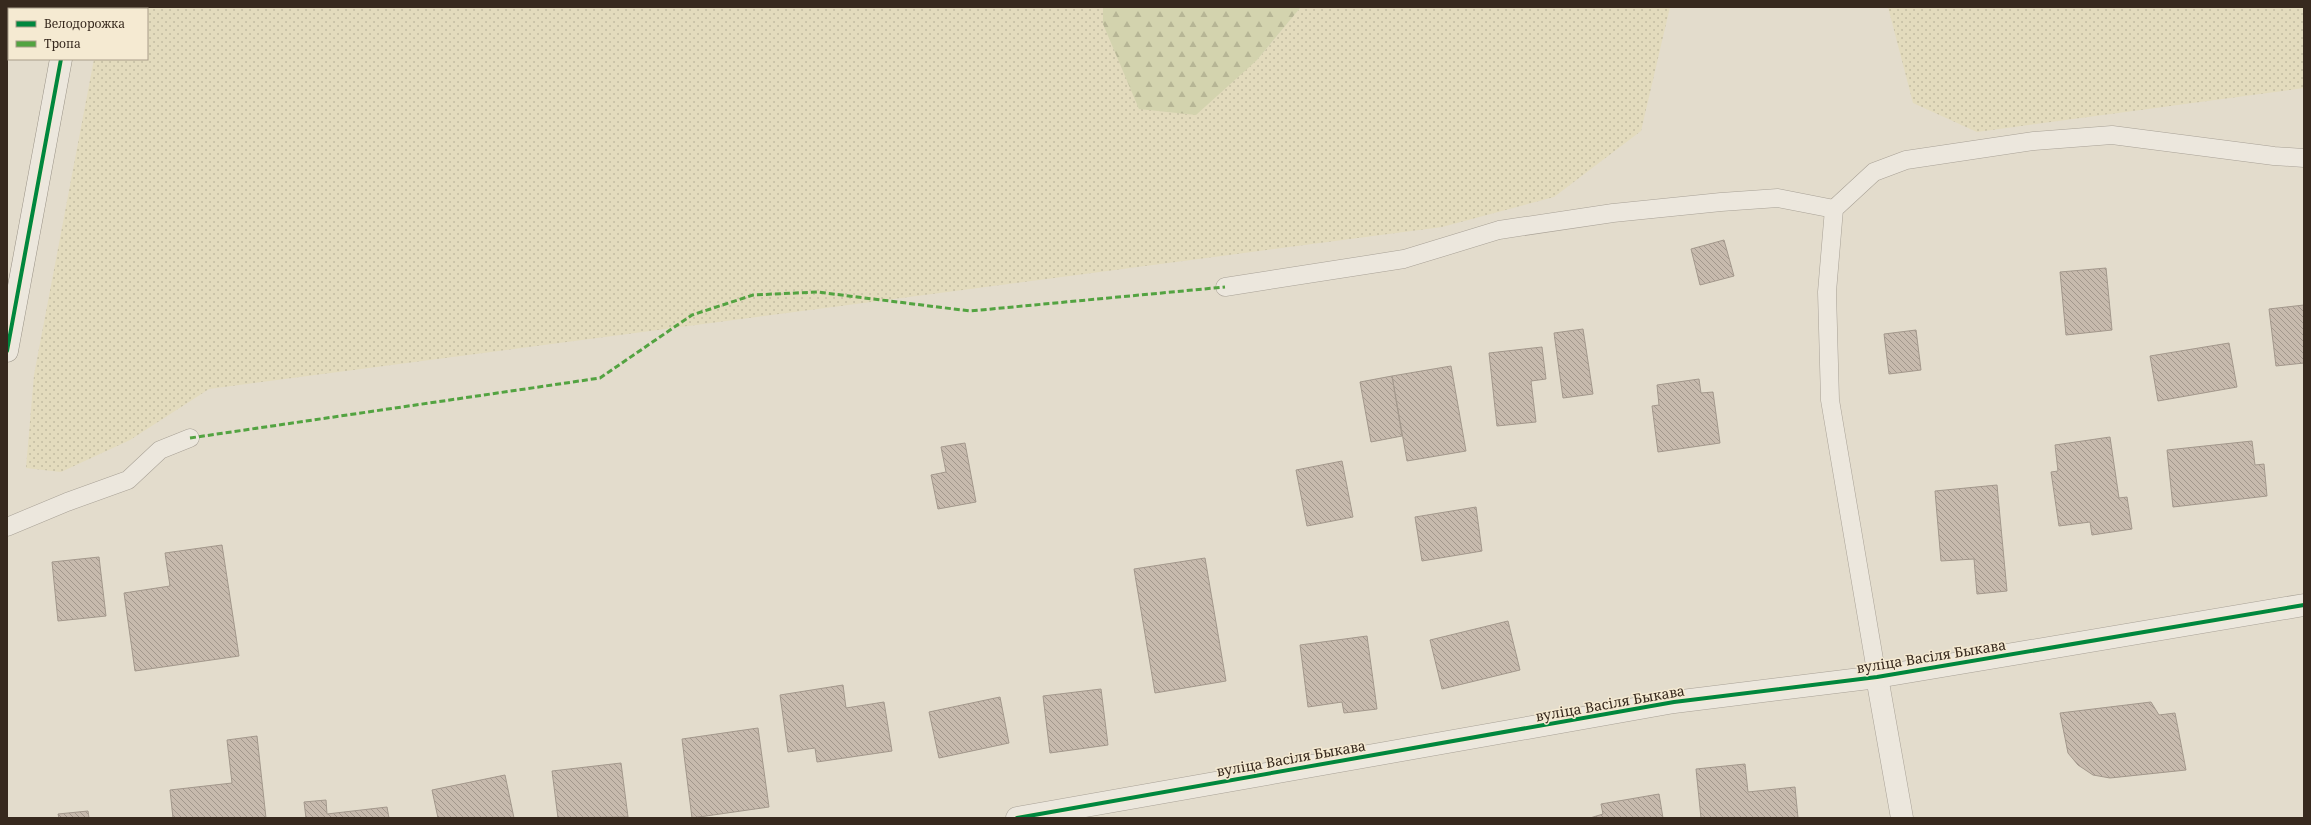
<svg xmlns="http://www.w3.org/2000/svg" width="2311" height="825" viewBox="0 0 2311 825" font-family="'Noto Serif',serif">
<defs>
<pattern id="farmland-dots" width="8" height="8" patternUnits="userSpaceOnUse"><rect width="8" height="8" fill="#e3dbbd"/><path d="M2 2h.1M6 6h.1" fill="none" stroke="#c3bca2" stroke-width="1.8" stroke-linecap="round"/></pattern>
<pattern id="forest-firs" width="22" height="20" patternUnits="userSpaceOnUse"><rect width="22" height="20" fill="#d3d3ae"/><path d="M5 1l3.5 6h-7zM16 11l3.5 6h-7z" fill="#b6b595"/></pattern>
<pattern id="building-back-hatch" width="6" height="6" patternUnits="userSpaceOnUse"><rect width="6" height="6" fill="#c7baad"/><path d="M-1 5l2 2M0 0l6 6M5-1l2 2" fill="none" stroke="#a2978c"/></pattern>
</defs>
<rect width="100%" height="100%" fill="#e3dccc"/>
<g fill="url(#farmland-dots)">
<path d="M7,7H14V9H9L7,41Z"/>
<path d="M104,7H1103V24L1257,60L1301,7H1670L1641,131L1554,197L1442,227L209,389L130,440L61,472L26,468L34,375L94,59H147V9H103Z"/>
<path d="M1888,7H2304V88L1977,132L1913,103Z"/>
</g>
<path fill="url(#forest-firs)" d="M1103,7H1301L1257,60L1196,115L1139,109L1103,24Z"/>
<g fill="url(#building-back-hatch)" stroke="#a3988c">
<path d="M1724,240L1734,276L1700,285L1691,249Z"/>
<path d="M2106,268L2112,330L2066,335L2060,272Z"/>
<path d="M2304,305V363L2276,366L2269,309Z"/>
<path d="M1583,329L1593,394L1563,398L1554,333Z"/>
<path d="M1916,330L1921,370L1889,374L1884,334Z"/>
<path d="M2229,343L2237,387L2158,401L2150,356Z"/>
<path d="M1542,347L1546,379L1531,381L1536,422L1497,426L1489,353Z"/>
<path d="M1451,366L1466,451L1407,461L1392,376Z"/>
<path d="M1392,376L1402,436L1371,442L1360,382Z"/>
<path d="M1699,379L1701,393L1713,392L1720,443L1658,452L1652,406L1659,405L1657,385Z"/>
<path d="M2110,437L2119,498L2127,497L2132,529L2092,535L2090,522L2059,526L2051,472L2058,471L2055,445Z"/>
<path d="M2252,441L2255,465L2264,464L2267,496L2173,507L2167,450Z"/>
<path d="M965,443L976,502L938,509L931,475L946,472L941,447Z"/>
<path d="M1342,461L1353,517L1307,526L1296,470Z"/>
<path d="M1997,485L2007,591L1977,594L1974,559L1941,561L1935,491Z"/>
<path d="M1476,507L1482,551L1422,561L1415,517Z"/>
<path d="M222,545L239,656L135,671L124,593L170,586L165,553Z"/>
<path d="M99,557L106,616L58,621L52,562Z"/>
<path d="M1205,558L1226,681L1155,693L1134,569Z"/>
<path d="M1508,621L1520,670L1442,689L1430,640Z"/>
<path d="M1367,636L1377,709L1344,713L1342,702L1308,707L1300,645Z"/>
<path d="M843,685L846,708L884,702L892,751L817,762L815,748L788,752L780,695Z"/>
<path d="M1101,689L1108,745L1050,753L1043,696Z"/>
<path d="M1000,697L1009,743L939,758L929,712Z"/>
<path d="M2151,702L2159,715L2175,713L2186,770L2110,778L2093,775L2078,765L2068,753L2060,713Z"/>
<path d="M758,728L769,807L692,818L682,739Z"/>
<path d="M257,736L266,818H173L170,790L232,783L227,740Z"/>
<path d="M621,763L628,817L558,818L552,771Z"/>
<path d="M1745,764L1748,792L1795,787L1798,818H1701L1696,769Z"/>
<path d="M505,775L514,818H438L432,790Z"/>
<path d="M1659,794L1663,818H1590L1603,814L1601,804Z"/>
<path d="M326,800L327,814L387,807L389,818H306L304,802Z"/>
<path d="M88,811L89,818H59L58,814Z"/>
</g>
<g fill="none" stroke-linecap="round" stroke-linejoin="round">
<g stroke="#a8a196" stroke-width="19">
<g id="lane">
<path d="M1225,287L1404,259L1499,230L1613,213L1721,202L1778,198L1834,209"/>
<path d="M7,527L67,502L128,480L160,450L190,438"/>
<path d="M1877,677L1830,400L1827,292L1834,209L1874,172L1906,160L2034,141L2112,135L2274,156L2304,158"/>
</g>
</g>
<g stroke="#a8a196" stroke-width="23">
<g id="street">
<path d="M1877,677L1902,818"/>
<path d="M1017,818L1674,702L1877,677L2304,605"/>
</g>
</g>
<g stroke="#989185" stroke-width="23">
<g id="secondary">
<path d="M70,9V7"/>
<path d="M7,351L61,59"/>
</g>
</g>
<use href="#lane" stroke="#ece7dd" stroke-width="18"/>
<use href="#street" stroke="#ece7dd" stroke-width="22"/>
<use href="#secondary" stroke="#ece7dd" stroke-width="22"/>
<path stroke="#53a341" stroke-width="3" stroke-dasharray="6 3" stroke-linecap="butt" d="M190,438L600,378L692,315L753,295L817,292L970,311L1225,287"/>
<g stroke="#f5ead2" stroke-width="6">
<g id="cycleway">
<path d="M7,351L61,59"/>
<path d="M1017,818L1674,702L1877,677L2304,605"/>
</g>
</g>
<use href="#cycleway" stroke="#00873e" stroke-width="4"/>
</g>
<g text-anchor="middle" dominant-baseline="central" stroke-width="3" stroke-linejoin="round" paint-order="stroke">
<g font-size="14" fill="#37291e" stroke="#f5ead2">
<text transform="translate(1931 656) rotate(-9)">вуліца Васіля Быкава</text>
<text transform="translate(1610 703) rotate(-10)">вуліца Васіля Быкава</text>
<text transform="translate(1291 758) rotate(-10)">вуліца Васіля Быкава</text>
</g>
</g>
<rect width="2311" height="825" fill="none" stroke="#37291e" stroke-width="16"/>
<rect x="8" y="8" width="140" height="52" fill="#f5ead2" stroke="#a99d8a"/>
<rect x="16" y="21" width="20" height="6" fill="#00873e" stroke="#a99d8a"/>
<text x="44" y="28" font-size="12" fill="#37291e">Велодорожка</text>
<rect x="16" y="41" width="20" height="6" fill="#53a341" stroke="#a99d8a"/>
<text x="44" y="48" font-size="12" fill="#37291e">Тропа</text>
</svg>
